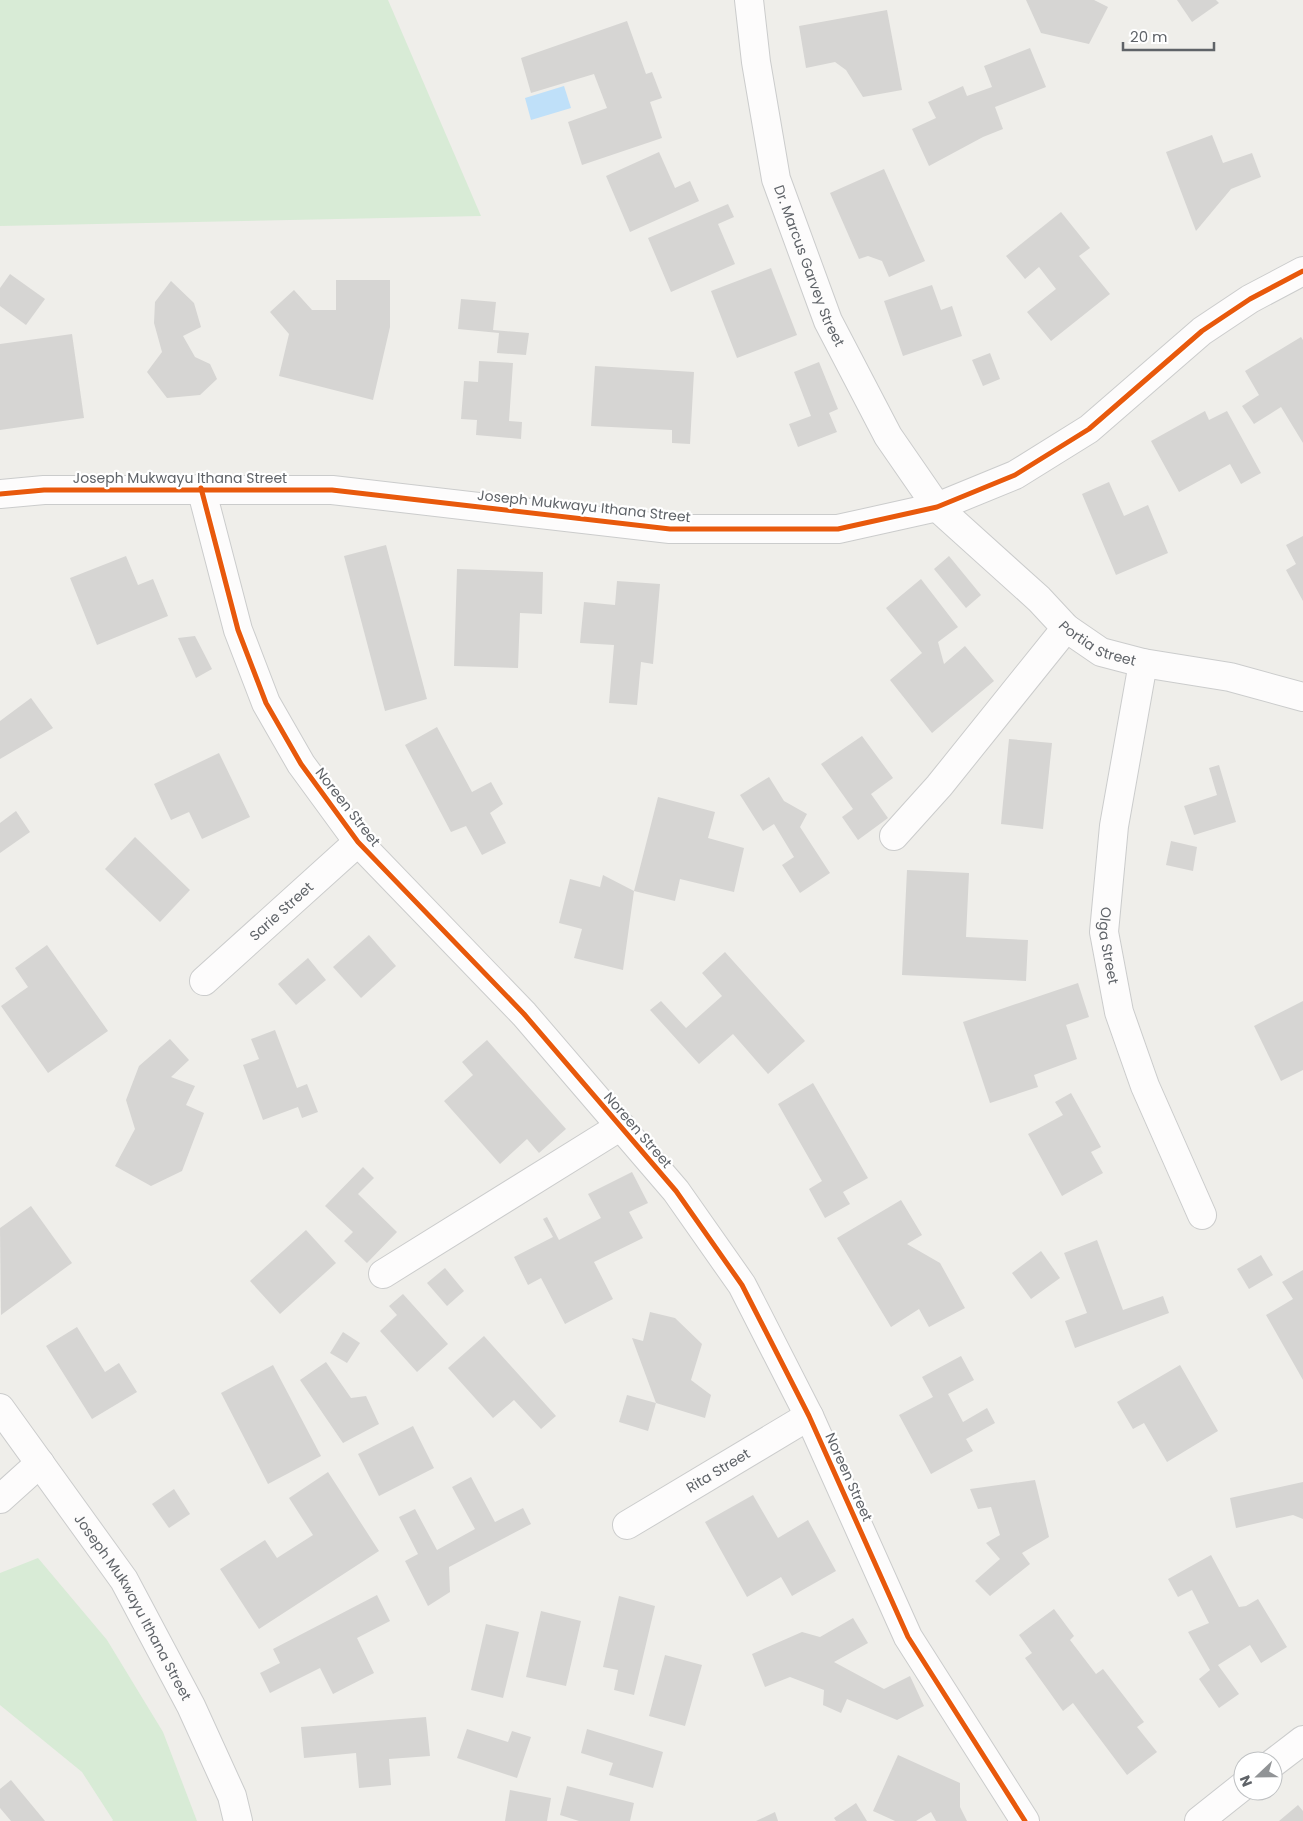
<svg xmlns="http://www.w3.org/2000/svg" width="1303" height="1821" viewBox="0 0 1303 1821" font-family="Poppins,sans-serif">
<rect width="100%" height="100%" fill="#efeeea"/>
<g fill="#d8ebd6">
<path d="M0,0H388L481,216L0,226Z"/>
<path d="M38,1558L107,1640L163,1732L197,1821H112L113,1820L82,1772L0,1705V1573Z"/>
</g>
<path fill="#bfe0f9" d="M564,86L571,108L531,120L525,98Z"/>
<g fill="#d6d5d3">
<path d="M1026,0H1094L1108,7L1089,44L1041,33Z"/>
<path d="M1177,0H1216L1219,3L1192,22Z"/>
<path d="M887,10L902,90L863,97L846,70L835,62L806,68L799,26Z"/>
<path d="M627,21L646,74L652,72L662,98L650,102L662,138L582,165L568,122L607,108L594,74L531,93L521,58Z"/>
<path d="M1030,48L1046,87L995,107L1003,129L983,137L929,166L912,129L936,118L928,102L963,86L967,96L992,87L984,66Z"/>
<path d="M1212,135L1223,163L1252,153L1261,177L1231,189L1196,231L1166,152Z"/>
<path d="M659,152L675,188L690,181L699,201L630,232L606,176Z"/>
<path d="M884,169L925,261L889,277L882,261L868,256L859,259L830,193Z"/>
<path d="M728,204L734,217L718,224L735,264L671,292L648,238Z"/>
<path d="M1061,212L1090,248L1079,256L1110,294L1051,341L1027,312L1056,289L1039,267L1025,279L1006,256Z"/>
<path d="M771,268L797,335L737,358L711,291Z"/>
<path d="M10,274L45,299L26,325L0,306V288Z"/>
<path d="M336,280H390V327L373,400L279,376L289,334L270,312L294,290L312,310H336Z"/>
<path d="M171,281L194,303L201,327L183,336L195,357L210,364L217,379L200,395L167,398L147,372L162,352L154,323L155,302Z"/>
<path d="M932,285L941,310L952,306L962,336L903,356L884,301Z"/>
<path d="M461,299L496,302L493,330L529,333L526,355L497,353L499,333L458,329Z"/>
<path d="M72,334L84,418L0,430V344Z"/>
<path d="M1301,337L1303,340V443L1281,407L1254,424L1242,406L1259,395L1245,371Z"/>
<path d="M990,353L1000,379L983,386L972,360Z"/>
<path d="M479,361L513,363L509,421L522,422L521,439L476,435L477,420L461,419L464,381L478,382Z"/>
<path d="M819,362L838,409L829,413L837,432L798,447L789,424L811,416L794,372Z"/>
<path d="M595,366L694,372L690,444L672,443V430L591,426Z"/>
<path d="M1205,411L1209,420L1227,411L1261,473L1241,484L1230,464L1179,492L1151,441Z"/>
<path d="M1109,482L1124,516L1148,505L1168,553L1116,575L1082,494Z"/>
<path d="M1303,536V601L1286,570L1296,564L1286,545Z"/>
<path d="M386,545L427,699L385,711L344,556Z"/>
<path d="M126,556L138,585L153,579L168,616L97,645L70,578Z"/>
<path d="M949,556L981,595L966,608L934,569Z"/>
<path d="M457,569L543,572L542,614L520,613L518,668L454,666Z"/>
<path d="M921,579L958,627L938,642L944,664L965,646L994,681L932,733L890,680L922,653L886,608Z"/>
<path d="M617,581L660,584L653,664L641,662L637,705L609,703L614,645L580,643L584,602L615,605Z"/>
<path d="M195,636L212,669L196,678L178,638Z"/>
<path d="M31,698L53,728L0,759V721Z"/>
<path d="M437,727L472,792L491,782L503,804L490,813L506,843L482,855L466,826L451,832L405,745Z"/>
<path d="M862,736L893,778L871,794L888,818L858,840L842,817L853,809L821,764Z"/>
<path d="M1009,739L1052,743L1043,829L1001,824Z"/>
<path d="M219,753L250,817L202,839L189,812L171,820L154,784Z"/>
<path d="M1219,765L1236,822L1194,835L1184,806L1217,795L1209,768Z"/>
<path d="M769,777L784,801L807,814L800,827L830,873L800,893L782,865L794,857L774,824L763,831L740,795Z"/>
<path d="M658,797L715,812L708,838L744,848L734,892L680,879L675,901L634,891Z"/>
<path d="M16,811L30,832L0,853V823Z"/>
<path d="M135,837L190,890L160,922L105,869Z"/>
<path d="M1171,841L1197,847L1193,871L1166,865Z"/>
<path d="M907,870L969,873L966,937L1028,940L1026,981L902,975Z"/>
<path d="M603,875L634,891L623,970L574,958L582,929L559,923L570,879L600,887Z"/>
<path d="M369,935L396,966L361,998L333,967Z"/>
<path d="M47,945L108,1031L48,1073L1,1006L28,987L15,968Z"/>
<path d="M725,952L805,1041L768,1074L733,1034L699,1064L650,1010L661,1001L686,1028L722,996L702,973Z"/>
<path d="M308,958L326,980L296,1005L278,984Z"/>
<path d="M1078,983L1089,1017L1066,1025L1077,1059L1034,1075L1038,1087L990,1103L963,1022Z"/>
<path d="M1303,1001V1070L1281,1081L1254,1026Z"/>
<path d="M275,1030L297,1088L307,1084L318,1112L302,1118L298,1107L263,1120L243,1065L259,1059L251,1039Z"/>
<path d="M170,1039L189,1060L171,1077L195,1086L186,1105L204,1113L182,1171L151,1186L115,1166L135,1129L126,1100L139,1066Z"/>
<path d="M487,1040L566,1129L539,1153L527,1139L500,1164L444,1101L473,1075L462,1062Z"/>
<path d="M813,1083L868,1178L843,1192L850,1204L825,1218L809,1189L822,1181L778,1104Z"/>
<path d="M1071,1093L1101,1147L1091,1152L1103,1173L1062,1196L1028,1134L1063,1115L1055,1102Z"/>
<path d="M363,1167L374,1178L358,1194L397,1232L367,1263L344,1241L353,1232L325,1206Z"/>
<path d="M632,1172L648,1203L629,1212L643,1238L594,1262L613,1299L565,1324L541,1278L528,1285L514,1257L553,1237L543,1219L547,1217L559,1240L601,1218L588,1194Z"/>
<path d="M901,1200L922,1235L907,1244L940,1263L965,1308L929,1327L919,1309L891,1327L837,1238Z"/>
<path d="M31,1206L72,1263L1,1315L0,1228Z"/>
<path d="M306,1230L336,1263L280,1314L250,1281Z"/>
<path d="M1097,1240L1123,1310L1163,1296L1169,1313L1075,1348L1065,1321L1087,1313L1064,1253Z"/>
<path d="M1041,1251L1060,1278L1031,1299L1012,1273Z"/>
<path d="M1261,1255L1273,1275L1249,1289L1237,1269Z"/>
<path d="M445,1268L464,1291L447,1306L427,1283Z"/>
<path d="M1303,1270V1380L1266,1315L1293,1299L1282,1282Z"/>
<path d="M403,1294L448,1344L417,1372L380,1331L397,1315L389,1306Z"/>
<path d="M650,1312L675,1318L702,1344L691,1380L711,1395L705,1418L656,1403L632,1338L643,1341Z"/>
<path d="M77,1327L105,1372L119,1363L137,1392L92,1419L46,1346Z"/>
<path d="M343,1332L360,1343L347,1363L330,1353Z"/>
<path d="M484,1336L556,1416L541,1429L514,1400L493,1418L448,1368Z"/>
<path d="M961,1356L974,1380L948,1394L963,1422L987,1408L995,1423L966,1439L973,1451L931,1474L899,1415L933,1397L922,1377Z"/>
<path d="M326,1362L351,1398L366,1396L379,1424L343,1443L300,1380Z"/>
<path d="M273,1365L321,1456L268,1484L221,1393Z"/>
<path d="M1180,1365L1218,1431L1167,1462L1144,1423L1133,1429L1117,1402Z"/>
<path d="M627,1395L656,1403L648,1431L619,1422Z"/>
<path d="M413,1426L434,1468L379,1496L358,1454Z"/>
<path d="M328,1472L379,1551L259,1629L220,1569L265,1540L277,1558L313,1535L289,1498Z"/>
<path d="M471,1477L495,1522L523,1508L531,1524L449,1567L450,1592L428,1606L405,1561L418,1554L399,1517L415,1509L437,1550L475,1529L452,1487Z"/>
<path d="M1035,1480L1049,1537L1022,1553L1030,1564L990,1596L975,1581L1000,1559L986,1543L1000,1535L991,1507L978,1509L970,1489Z"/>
<path d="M1303,1482V1519L1293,1515L1236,1528L1230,1498Z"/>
<path d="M174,1489L190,1514L169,1528L152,1504Z"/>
<path d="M753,1495L778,1538L808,1520L836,1571L792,1596L781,1577L747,1597L705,1522Z"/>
<path d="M1211,1555L1239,1607L1246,1606L1258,1599L1287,1647L1261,1663L1250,1645L1218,1665L1239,1694L1219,1708L1199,1679L1210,1670L1188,1632L1209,1623L1192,1590L1178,1597L1168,1579Z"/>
<path d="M377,1595L390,1621L357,1638L374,1673L333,1694L320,1668L270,1693L260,1673L280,1663L273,1649Z"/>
<path d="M619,1596L655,1606L634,1695L614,1690L618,1670L603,1667Z"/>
<path d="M1054,1609L1074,1636L1070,1640L1096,1674L1103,1669L1144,1722L1137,1727L1157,1752L1127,1775L1073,1703L1063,1711L1025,1658L1032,1653L1019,1635Z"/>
<path d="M541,1611L581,1621L566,1686L526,1677Z"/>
<path d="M853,1618L868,1643L834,1662L884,1689L910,1676L924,1706L897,1720L847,1699L841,1713L823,1705L824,1690L790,1677L765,1687L752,1654L802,1632L820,1637Z"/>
<path d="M486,1624L519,1632L503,1698L471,1690Z"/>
<path d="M665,1655L702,1665L685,1726L649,1716Z"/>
<path d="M426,1717L430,1756L389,1759L391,1785L359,1788L356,1753L304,1758L301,1727Z"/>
<path d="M467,1729L508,1742L512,1731L531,1737L517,1778L457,1758Z"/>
<path d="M587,1729L663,1752L653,1788L609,1775L613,1763L581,1753Z"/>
<path d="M898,1755L960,1783V1807L967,1821H936L931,1812L916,1821H895L873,1811Z"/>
<path d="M11,1780L45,1821H11L0,1808V1789Z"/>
<path d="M567,1786L634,1803L630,1821H579L560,1815Z"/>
<path d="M510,1790L551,1798L547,1821H505Z"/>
<path d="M856,1803L867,1821H836L834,1818Z"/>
<path d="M1298,1805L1303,1811V1821H1279Z"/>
<path d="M775,1812L778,1821H756Z"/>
</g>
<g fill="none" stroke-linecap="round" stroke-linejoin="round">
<g stroke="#cbcccc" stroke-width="30">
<g id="minor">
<path id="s1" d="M749,0L756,62L776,179L828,321L888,436L937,507L1039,599L1066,628L1101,652L1143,663L1230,677L1303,697"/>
<path d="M201,488L238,630L266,703L301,764L358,842L524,1014L676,1191L742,1285L809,1416L908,1637L1025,1821"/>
<path d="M0,494L44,490H332L670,529H838L937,507L1015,475L1089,429L1202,331L1250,299L1303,271"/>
<path id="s2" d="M1143,663L1114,826L1104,932L1119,1012L1145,1086L1202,1215"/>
<path d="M894,836L939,786L1066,628"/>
<path id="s3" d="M204,981L358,842"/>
<path d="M383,1274L621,1126"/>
<path id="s4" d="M0,1408L124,1580L191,1706L232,1796L238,1821"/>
<path d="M0,1499L40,1463"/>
<path id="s5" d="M627,1525L809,1416"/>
<path d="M1273,1763L1303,1740"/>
<path d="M1199,1821L1243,1786"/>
</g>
</g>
<use href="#minor" stroke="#fdfcfc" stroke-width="28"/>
<g stroke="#fff" stroke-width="8">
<g id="cycleway">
<path d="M201,488L238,630L266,703L301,764L358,842L524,1014L676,1191L742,1285L809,1416L908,1637L1025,1821"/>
<path d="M0,494L44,490H332L670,529H838L937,507L1015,475L1089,429L1202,331L1250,299L1303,271"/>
</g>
</g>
<use href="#cycleway" stroke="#e8590c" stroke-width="5"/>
</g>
<g text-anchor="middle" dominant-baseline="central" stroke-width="4.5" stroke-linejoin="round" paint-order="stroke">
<g font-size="14" fill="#5f6368" stroke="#fff">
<text stroke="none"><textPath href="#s1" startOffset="274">Dr. Marcus Garvey Street</textPath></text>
<text x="180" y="478">Joseph Mukwayu Ithana Street</text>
<text transform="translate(584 506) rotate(6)">Joseph Mukwayu Ithana Street</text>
<text stroke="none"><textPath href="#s1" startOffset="761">Portia Street</textPath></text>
<text transform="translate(348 807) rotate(52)">Noreen Street</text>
<text stroke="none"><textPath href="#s3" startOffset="104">Sarie Street</textPath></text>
<text stroke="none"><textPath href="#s2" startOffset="286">Olga Street</textPath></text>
<text transform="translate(638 1130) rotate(49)">Noreen Street</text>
<text stroke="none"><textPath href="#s5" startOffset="106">Rita Street</textPath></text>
<text transform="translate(849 1477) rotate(66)">Noreen Street</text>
<text stroke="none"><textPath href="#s4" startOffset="240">Joseph Mukwayu Ithana Street</textPath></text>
</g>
</g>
<g transform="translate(1258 1776) rotate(248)"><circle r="24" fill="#ffffff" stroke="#bfc1c3"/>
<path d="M0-4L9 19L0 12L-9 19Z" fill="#919496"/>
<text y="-8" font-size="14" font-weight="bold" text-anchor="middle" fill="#5f6368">N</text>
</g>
<path d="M1123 42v8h91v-8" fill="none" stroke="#5f6368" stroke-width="2.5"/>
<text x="1130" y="42" font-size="15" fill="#5f6368" stroke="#ffffff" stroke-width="4" paint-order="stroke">20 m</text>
</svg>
